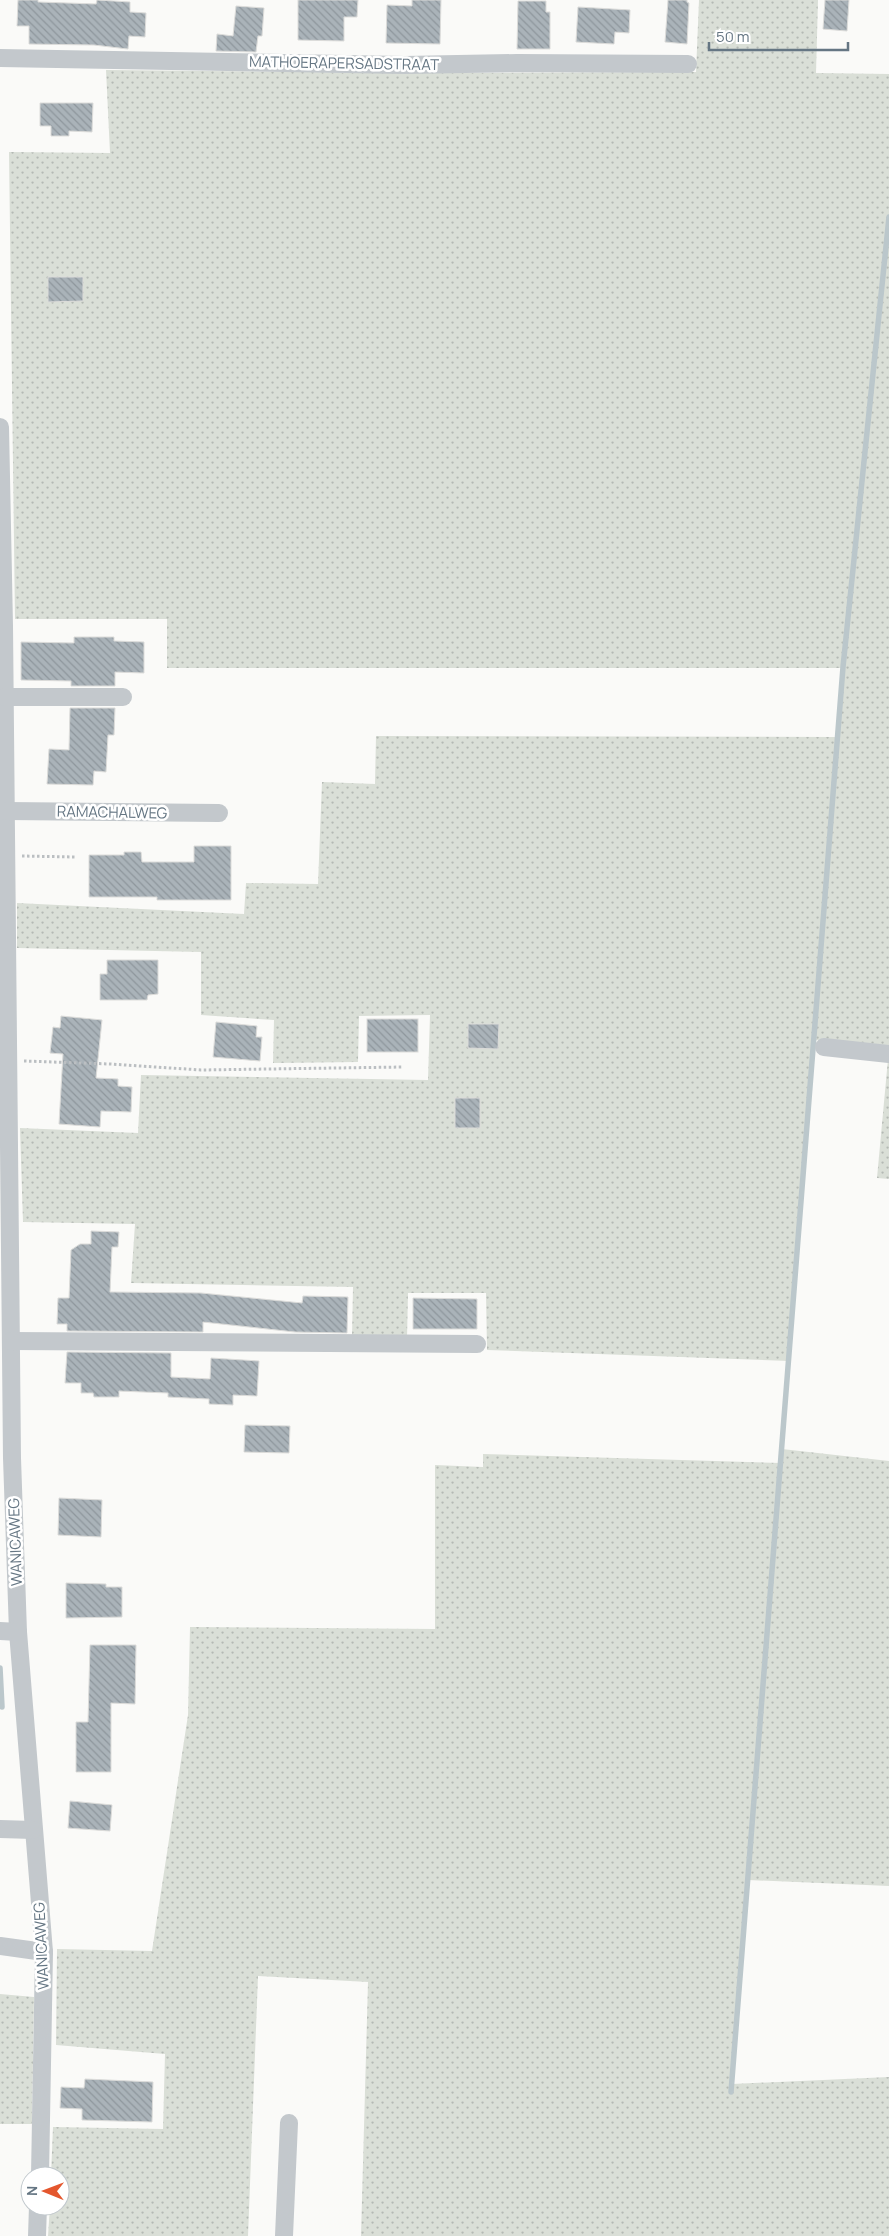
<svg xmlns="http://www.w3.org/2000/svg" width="889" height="2236" viewBox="0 0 889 2236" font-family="Manrope,sans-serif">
<defs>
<pattern id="grass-dots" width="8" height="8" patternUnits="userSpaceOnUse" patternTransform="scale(1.25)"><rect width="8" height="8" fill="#dadfd7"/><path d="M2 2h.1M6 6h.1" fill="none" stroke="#b4b9b4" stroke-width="1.8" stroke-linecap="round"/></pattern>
<pattern id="building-back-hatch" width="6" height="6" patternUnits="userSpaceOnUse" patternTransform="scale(1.25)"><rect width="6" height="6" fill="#aab3b9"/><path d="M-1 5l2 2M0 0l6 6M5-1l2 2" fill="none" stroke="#8e969c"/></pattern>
</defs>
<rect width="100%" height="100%" fill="#fafaf8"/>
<g fill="url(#grass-dots)">
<path d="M699,0H818L816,73L889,74V1046L815,1040L789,1361L487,1350L486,1293H408L407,1338H352L353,1287L131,1283L135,1224L23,1222L20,1128L138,1133L141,1075L428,1080L430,1015L359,1016L358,1062L273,1063L274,1020L201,1015V952L17,948V903L244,914L246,883L318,884L322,782L375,784L376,736L837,737L843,668H167V619H15L9,152L110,153L106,70L406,73L696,72Z"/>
<path d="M888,1059H889V1179L877,1178Z"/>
<path d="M782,1449L889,1461V1886L748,1880L732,2084L889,2077V2236H361L368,1982L258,1976L248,2236H48L50,2206H60V2176H51L53,2127L163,2129L165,2054L56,2045L57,1949L152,1951L188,1715L190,1627L435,1629V1465L483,1467V1454L780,1463Z"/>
<path d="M0,1994L34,1997L32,2124H0Z"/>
</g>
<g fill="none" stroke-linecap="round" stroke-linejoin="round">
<g stroke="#bbc7cb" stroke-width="5.5">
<path d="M0,1668L2,1707"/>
<path d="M731,2092L843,667L889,217"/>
</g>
</g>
<g fill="url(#building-back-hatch)" stroke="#dcdcda">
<path d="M18,0H38V2L96,4L97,0L130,2V12L146,13L145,37L129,36L128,49L94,45L29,44V26H17Z"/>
<path d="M298,0H358L357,17H344V41L298,40Z"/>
<path d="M412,0H441L440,44L386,43L387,5L412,6Z"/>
<path d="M668,0H687V2L689,3L687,44L665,42Z"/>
<path d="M825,0H849L847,31L823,29Z"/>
<path d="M518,1H546V12H550V49H517Z"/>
<path d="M236,6L264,8L262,36H258L256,52L216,51L217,34L233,36Z"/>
<path d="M578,7L630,10L629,33L615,32L614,44L576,42Z"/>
<path d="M40,103H93L92,132L69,131V136H51V126H40Z"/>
<path d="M48,277H83V301L48,302Z"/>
<path d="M74,637H114V641L144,642V673L115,672V686H71V681L21,680V642L74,643Z"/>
<path d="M70,708H115L114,735H108L106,772L94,771L93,785L47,784L49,749L69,750Z"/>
<path d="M194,846H231V900H157V897H89V855H124V852H141L142,862H194Z"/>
<path d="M107,960H158V994L148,995L147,1000H100V974H107Z"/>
<path d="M61,1016L102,1020L96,1078L118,1079V1086L132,1087L131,1112L101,1111L100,1127L59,1124L63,1054L50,1053L53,1027L60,1028Z"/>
<rect x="367" y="1019" width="51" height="33"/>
<path d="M216,1022L257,1026L256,1037H262L260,1061L213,1057Z"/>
<path d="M468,1024H499L498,1049L468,1048Z"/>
<rect x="455" y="1098" width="25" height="30"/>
<path d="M91,1231L119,1232L118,1247H112L110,1292L201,1293L302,1303L303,1296L348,1297L347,1333L295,1332L203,1322V1332L67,1331V1324H57L58,1298H69L71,1250L80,1244H91Z"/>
<path d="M413,1298L477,1299V1329H413Z"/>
<path d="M67,1352L171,1353V1377L210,1379L211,1358L259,1361L257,1396L233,1395V1405L209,1404V1399L168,1397V1393L119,1391V1397H94L93,1393H81V1383H65Z"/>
<path d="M245,1425L290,1426L289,1453L244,1452Z"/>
<path d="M59,1498L102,1500L101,1537L58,1535Z"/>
<path d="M66,1583L106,1584V1587H122V1617L66,1618Z"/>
<path d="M90,1645H136L135,1704L111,1703V1772H76V1722H88Z"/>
<path d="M70,1801L112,1805L110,1831L68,1828Z"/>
<path d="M85,2079L153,2082L152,2122L82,2120V2109L60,2108L61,2087L84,2088Z"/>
</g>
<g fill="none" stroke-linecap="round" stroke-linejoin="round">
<g stroke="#bbbfc2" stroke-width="3" stroke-dasharray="2.5 2.5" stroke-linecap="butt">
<path d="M22,856L75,857"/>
<path d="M24,1061L110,1064L201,1070L403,1067"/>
</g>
<g stroke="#c3c8cc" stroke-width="18">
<path d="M0,58L405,65L517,63L688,64"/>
<path d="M0,427L4,626L12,1458L18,1632L44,1952L40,2176"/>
<path d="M5,697H123"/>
<path d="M6,811L219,813"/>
<path d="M824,1047L889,1054"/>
<path d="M11,1341L477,1344"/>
<path d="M0,1631L18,1632"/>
<path d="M0,1829L33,1830"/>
<path d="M0,1946L44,1952"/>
<path d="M37,2236L38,2206"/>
<path d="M284,2236L289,2123"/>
</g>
</g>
<g text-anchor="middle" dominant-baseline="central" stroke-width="5" stroke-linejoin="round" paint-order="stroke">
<g font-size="15" fill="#657683" stroke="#fff">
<text transform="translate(344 63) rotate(1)">MATHOERAPERSADSTRAAT</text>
<text transform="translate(112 812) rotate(1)">RAMACHALWEG</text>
<text transform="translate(15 1542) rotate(-92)">WANICAWEG</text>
<text transform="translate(41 1946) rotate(-93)">WANICAWEG</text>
</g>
</g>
<g transform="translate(45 2191) rotate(271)"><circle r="24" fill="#ffffff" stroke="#c1c8cd"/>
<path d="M0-4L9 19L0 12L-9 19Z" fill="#e4572e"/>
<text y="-8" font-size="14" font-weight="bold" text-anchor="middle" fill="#657683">N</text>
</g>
<path d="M709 42v8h139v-8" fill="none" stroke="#657683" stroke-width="2.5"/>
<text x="716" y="42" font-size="15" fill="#657683" stroke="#ffffff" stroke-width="4" paint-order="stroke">50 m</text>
</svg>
